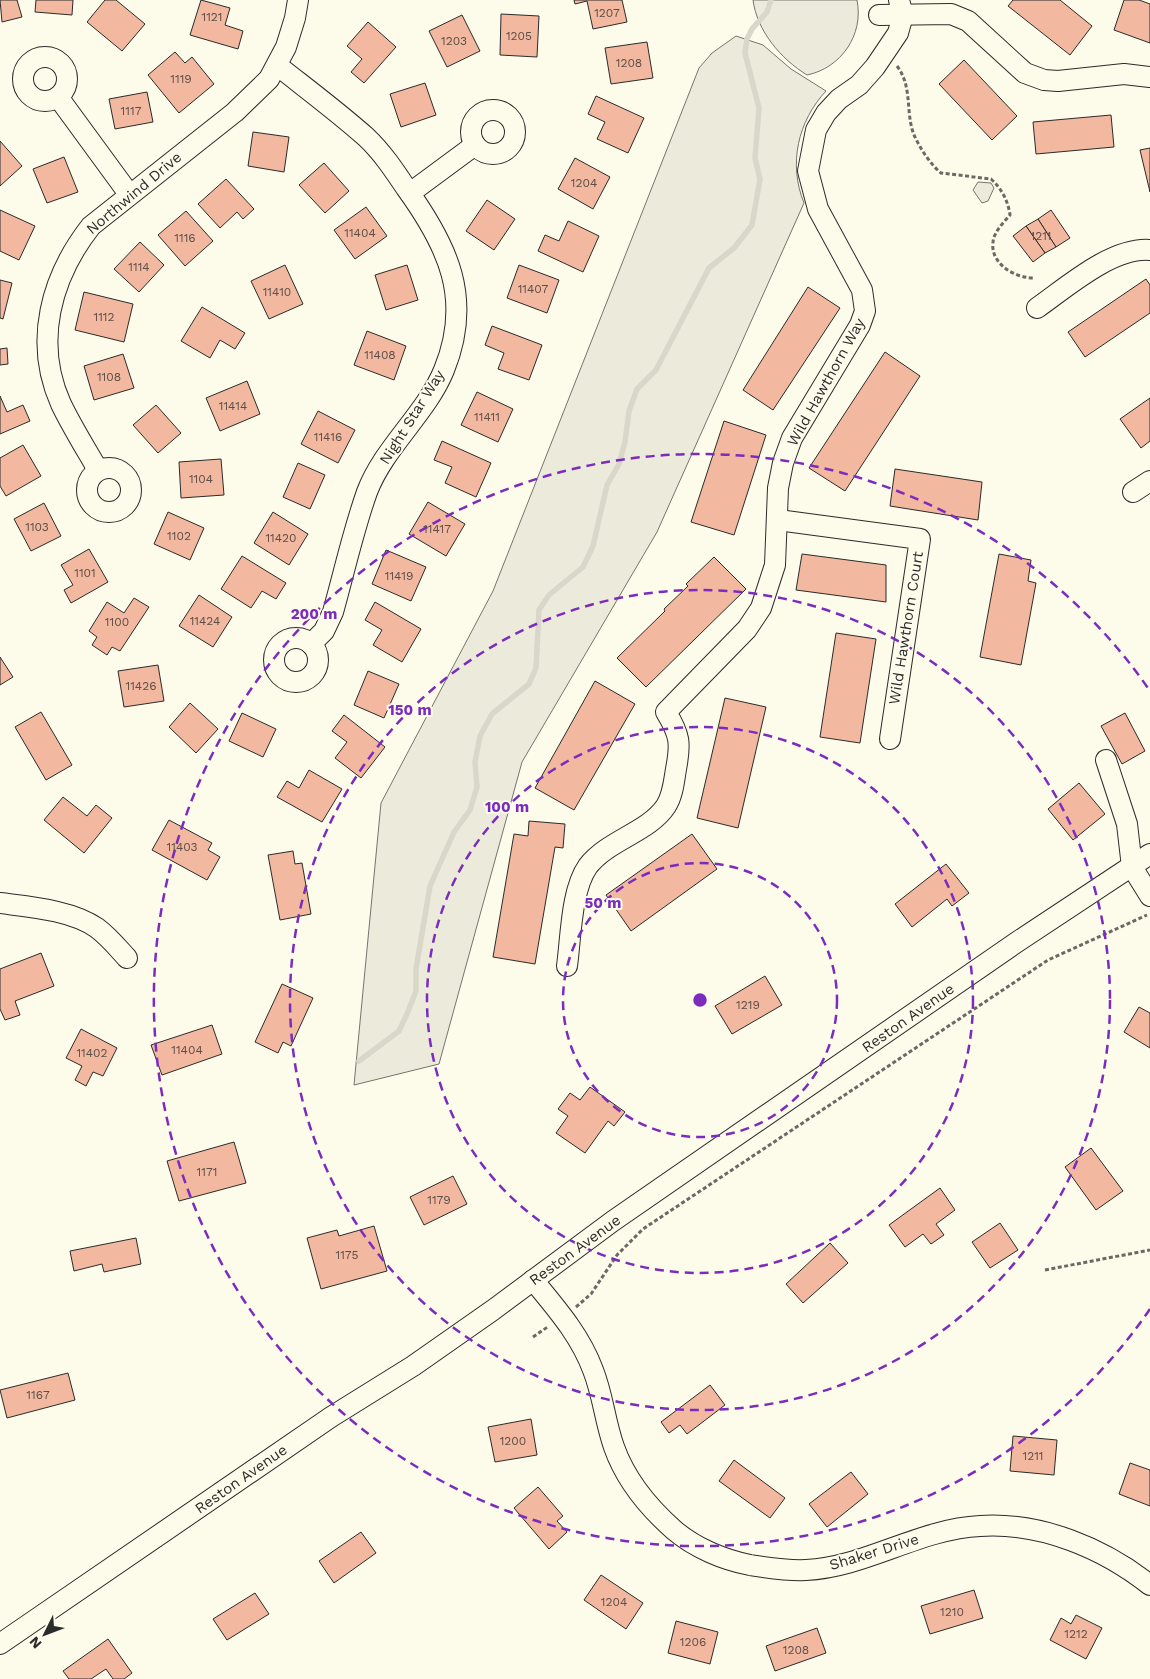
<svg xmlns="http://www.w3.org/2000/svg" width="1150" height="1679" viewBox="0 0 1150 1679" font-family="'Work Sans',sans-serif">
<rect width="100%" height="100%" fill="#fdfbea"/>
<g fill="#ecebdb" stroke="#74746e">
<path d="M753,0H857C864,35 841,68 807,75C781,59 757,31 753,0Z"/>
<path d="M736,36L763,45L791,69L826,91C798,121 788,164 804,203L657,532L522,762L439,1064L354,1085L381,803L493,591L699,68L712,53Z"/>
<path d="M978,182L991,183L994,188L988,201L982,203L973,190Z"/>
</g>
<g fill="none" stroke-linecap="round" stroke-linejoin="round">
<path stroke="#d8d7c9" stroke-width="5.5" d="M359,1061L399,1031L407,1014L416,991V969L430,886L454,832L470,810L477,787L475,762L480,736L492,714L529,684L536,668L539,610L549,595L583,567L593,546L607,485L619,464L625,442L629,411L637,389L656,370L709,268L734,248L752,225L760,179L755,158L759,108L745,53L747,39L752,29L767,12L771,0"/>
</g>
<g fill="#f2b8a0" stroke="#2b2b2b">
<path d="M0,0H17L22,17L2,22Z"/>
<path d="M36,0H73L72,15L35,12Z"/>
<path d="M105,0H116L145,24L122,51L87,22Z"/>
<path d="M201,0L230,8L225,25L243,31L238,49L190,35Z"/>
<path d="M574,0H622L627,22L593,29L587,1L575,4Z"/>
<path d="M1013,0H1060L1092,26L1070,55L1008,6Z"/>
<path d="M1124,0H1139L1150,4V43L1114,30Z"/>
<path d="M501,14L539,16L537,57L500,55Z"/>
<path d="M462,15L480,51L447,67L429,31Z"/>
<path d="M368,22L396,47L364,83L351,72L362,59L347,46Z"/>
<path d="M647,42L653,78L611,84L605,48Z"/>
<path d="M175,52L185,63L192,57L214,84L179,113L148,75Z"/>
<path d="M964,60L1017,116L992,140L939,84Z"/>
<path d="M425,83L436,115L401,127L390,94Z"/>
<path d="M147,92L153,122L115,129L109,99Z"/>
<path d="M596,96L644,118L628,153L597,139L605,122L588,114Z"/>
<path d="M1111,115L1114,147L1036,154L1033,122Z"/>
<path d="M253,132L289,137L284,172L248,166Z"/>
<path d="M0,141L22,166L0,186Z"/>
<path d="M1150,148V192L1140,150Z"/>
<path d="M64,157L78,192L47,203L33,169Z"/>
<path d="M575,158L610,177L593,209L558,189Z"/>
<path d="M324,163L349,191L325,213L299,185Z"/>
<path d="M226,179L254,209L243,219L237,212L220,228L198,204Z"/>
<path d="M487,200L515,219L494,250L466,231Z"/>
<path d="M366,207L387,236L355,259L334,230Z"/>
<path d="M0,210L35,226L19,260L0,251Z"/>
<path d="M1051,210L1070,238L1056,247L1038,219Z"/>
<path d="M186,211L213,241L185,266L158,235Z"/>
<path d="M1038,219L1056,247L1045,253L1026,226Z"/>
<path d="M568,221L599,236L583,272L538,251L545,235L559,241Z"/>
<path d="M1026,226L1045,253L1033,262L1013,236Z"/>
<path d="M140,242L164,265L139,292L114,269Z"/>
<path d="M285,265L303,304L269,319L251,281Z"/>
<path d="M407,265L418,300L386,310L375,275Z"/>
<path d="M519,265L559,280L547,313L507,298Z"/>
<path d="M1146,279L1150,285V313L1085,357L1068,332Z"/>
<path d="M0,280L12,283L3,319L0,318Z"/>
<path d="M808,287L840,308L773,410L743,390Z"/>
<path d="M84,292L133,304L124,342L75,330Z"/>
<path d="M202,307L245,333L235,349L220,340L210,358L181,341Z"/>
<path d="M492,326L542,345L529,380L498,369L504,353L485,345Z"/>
<path d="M367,331L406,346L394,380L354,365Z"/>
<path d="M7,348L8,364L0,365V349Z"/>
<path d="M885,352L920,376L845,491L809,468Z"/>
<path d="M123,354L134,388L94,400L84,366Z"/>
<path d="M247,381L260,414L220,431L206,398Z"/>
<path d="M477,392L513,409L498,442L461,425Z"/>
<path d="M0,396L7,412L23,405L30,421L0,434Z"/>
<path d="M1150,398V441L1141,448L1120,419Z"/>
<path d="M156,405L181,433L158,453L133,425Z"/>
<path d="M318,411L355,430L338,463L301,444Z"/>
<path d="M724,421L766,435L734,535L691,522Z"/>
<path d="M442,441L491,463L476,497L445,483L452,467L434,460Z"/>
<path d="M23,445L41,476L6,496L0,486V458Z"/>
<path d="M221,459L224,495L181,498L179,462Z"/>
<path d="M298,463L325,475L310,509L283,497Z"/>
<path d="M895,469L982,482L978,520L890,506Z"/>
<path d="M428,502L465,524L446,556L409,534Z"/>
<path d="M44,503L61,536L31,551L14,519Z"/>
<path d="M168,512L204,528L190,560L154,544Z"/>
<path d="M273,512L308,534L289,565L254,543Z"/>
<path d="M89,549L108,582L71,603L64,590L73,585L61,565Z"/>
<path d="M386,550L426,567L411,601L372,584Z"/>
<path d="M802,554L886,565V602L796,590Z"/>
<path d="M999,554L1031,560L1028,581L1036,583L1021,665L980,657Z"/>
<path d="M242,556L286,583L276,599L262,591L251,608L221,589Z"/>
<path d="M714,557L746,589L646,687L617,658L665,611L664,609L688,586L686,584Z"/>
<path d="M199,595L232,617L213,647L179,626Z"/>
<path d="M134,598L149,607L120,651L112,647L107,655L92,645L97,637L89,631L107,602L124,613Z"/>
<path d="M375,602L421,629L402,662L373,645L382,630L365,620Z"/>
<path d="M836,633L876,639L860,743L820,737Z"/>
<path d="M0,657L13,677L0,685Z"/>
<path d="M158,665L164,701L124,707L118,671Z"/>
<path d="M368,671L399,684L384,718L354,705Z"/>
<path d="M595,681L635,704L574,810L535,788Z"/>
<path d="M725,698L766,707L738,828L697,818Z"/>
<path d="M190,703L218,729L196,753L169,727Z"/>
<path d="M41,712L72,765L46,780L15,727Z"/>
<path d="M242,713L276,729L263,757L229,741Z"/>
<path d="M1125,713L1145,751L1122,764L1101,726Z"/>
<path d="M344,715L385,747L361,778L335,758L347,742L332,731Z"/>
<path d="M309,770L342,789L322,822L277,797L287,781L299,788Z"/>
<path d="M1079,783L1105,814L1073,840L1048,809Z"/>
<path d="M63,797L87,816L96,805L112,818L84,853L44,820Z"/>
<path d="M169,820L212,843L208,850L220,857L207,880L152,850Z"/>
<path d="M529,821L565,824L563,848L555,847L535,964L493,957L514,834L528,836Z"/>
<path d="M692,834L717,869L631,931L606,895Z"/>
<path d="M293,851L295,864L302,863L311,914L280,920L268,855Z"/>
<path d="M946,864L969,893L952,906L947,899L912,927L895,904Z"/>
<path d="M41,953L54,986L15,1001L20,1015L5,1020L0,1009V969Z"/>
<path d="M765,976L782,1005L732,1034L715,1006Z"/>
<path d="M282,984L313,998L291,1046L283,1042L278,1053L255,1042Z"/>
<path d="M1139,1007L1150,1013V1048L1124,1032Z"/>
<path d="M212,1025L222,1054L162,1075L151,1045Z"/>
<path d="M81,1029L117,1048L103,1076L93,1072L86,1086L75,1080L82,1066L66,1058Z"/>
<path d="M590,1087L625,1112L614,1126L608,1121L585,1153L556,1133L568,1116L558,1109L570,1093L580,1100Z"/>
<path d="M234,1142L246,1183L179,1201L167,1161Z"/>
<path d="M1091,1148L1123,1191L1096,1210L1065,1167Z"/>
<path d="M453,1176L467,1204L424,1225L410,1197Z"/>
<path d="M940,1188L955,1210L936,1224L944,1235L931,1244L923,1234L905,1247L889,1225Z"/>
<path d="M1000,1223L1018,1250L990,1268L972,1242Z"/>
<path d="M374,1226L387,1271L321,1289L307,1238L337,1230L339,1236Z"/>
<path d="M136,1238L141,1264L104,1272L102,1264L74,1271L70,1251Z"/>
<path d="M830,1243L848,1263L803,1303L786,1284Z"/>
<path d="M68,1373L75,1400L7,1418L0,1390Z"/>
<path d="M710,1385L725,1405L687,1434L680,1425L669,1433L661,1422Z"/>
<path d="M531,1419L537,1455L495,1462L488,1427Z"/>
<path d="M1013,1436L1057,1440L1054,1475L1010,1471Z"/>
<path d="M734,1460L785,1498L770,1518L719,1481Z"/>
<path d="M1130,1463L1150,1470V1506L1119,1494Z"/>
<path d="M851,1472L868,1494L827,1527L809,1504Z"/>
<path d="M538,1487L563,1516L557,1521L567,1532L549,1549L514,1508Z"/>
<path d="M361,1532L376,1553L334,1583L319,1561Z"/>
<path d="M601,1575L643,1603L626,1629L584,1600Z"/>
<path d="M974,1590L983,1618L930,1634L921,1606Z"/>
<path d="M255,1593L269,1614L227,1640L213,1619Z"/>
<path d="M1076,1615L1102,1628L1086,1659L1050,1640L1061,1618L1071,1624Z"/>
<path d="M676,1621L718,1632L710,1664L668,1653Z"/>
<path d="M817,1628L826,1653L775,1671L766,1646Z"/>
<path d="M108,1639L132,1673L124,1679H113L106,1669L91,1679H69L63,1671Z"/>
</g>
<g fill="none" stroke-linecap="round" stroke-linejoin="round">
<g stroke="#2b2b2b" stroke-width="22">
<g id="minor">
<path d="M879,15L951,14L968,21L1025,73L1044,80L1058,81L1124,74L1150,77"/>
<circle cx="45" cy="79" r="22"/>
<path d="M278,66C307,89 338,112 366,137C382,152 394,170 406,188C448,246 473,299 444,370C426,414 384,447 367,492C353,531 344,573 333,612L324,631L311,644"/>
<path d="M58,97L129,194"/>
<circle cx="493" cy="132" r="22"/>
<path d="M410,193L475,145"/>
<path d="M1037,308C1067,287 1112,247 1150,250"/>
<circle cx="109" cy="490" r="22"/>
<path d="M98,470C86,449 72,427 61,404C33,342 51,277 91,226L235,112L269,79L286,47L295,18L298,0"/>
<path d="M1133,492L1150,481"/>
<path d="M778,520L920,539L890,739"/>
<circle cx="296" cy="660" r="22"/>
<path d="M1106,760L1127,824L1132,867L1150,896"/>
<path d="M0,903C30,907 71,910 97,928C109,937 117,947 127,958"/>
<path d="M567,966C571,937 571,890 588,866C608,840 649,832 666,806C673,795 674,781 676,769C681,743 680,735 666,712L747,629L761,608L775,565L778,488L783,463L792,438L860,325L865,311L862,290L818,209L808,171L816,130L826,113L839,99L859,85L875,67L898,33L903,15L899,0"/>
<path d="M533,1280C556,1308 580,1335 593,1370C603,1395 605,1422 614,1447C626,1481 648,1507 674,1530C695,1548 724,1560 750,1565C769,1568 787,1571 806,1570C866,1567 919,1529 980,1526C1041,1522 1103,1548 1150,1585"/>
<path d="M0,1644L331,1417L413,1366L493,1310L613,1221L1017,942L1150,854"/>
</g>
</g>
<g stroke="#6a6964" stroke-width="3" stroke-dasharray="4 2.5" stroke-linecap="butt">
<path d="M897,66C913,87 905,112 914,135C920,148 930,164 941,173L991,179C1002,189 1008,201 1010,215C1003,223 994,232 993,242C990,264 1015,278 1034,278"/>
<path d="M1045,1270L1150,1250"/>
<path d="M576,1307L591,1294L617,1255L643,1229L1048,960L1147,915"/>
<path d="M533,1337L549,1326"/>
</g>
<use href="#minor" stroke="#fdfbea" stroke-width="20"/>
</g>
<g fill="none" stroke="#7b2cbf" stroke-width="2.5" stroke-dasharray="9 6">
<circle cx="700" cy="1000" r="137"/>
<circle cx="700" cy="1000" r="273"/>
<circle cx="700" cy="1000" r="410"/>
<path d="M1150 1309A546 546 0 1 1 1150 691"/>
</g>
<g text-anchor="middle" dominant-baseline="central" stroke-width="4" stroke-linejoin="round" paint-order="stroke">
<g font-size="12" fill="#5d4e48">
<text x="607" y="13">1207</text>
<text x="212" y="17">1121</text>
<text x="519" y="36">1205</text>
<text x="454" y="41">1203</text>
<text x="629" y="63">1208</text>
<text x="181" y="79">1119</text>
<text x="131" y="111">1117</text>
<text x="584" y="183">1204</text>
<text x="360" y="233">11404</text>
<text x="1041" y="236">1211</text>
<text x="185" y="238">1116</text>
<text x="139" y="267">1114</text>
<text x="533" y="289">11407</text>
<text x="277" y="292">11410</text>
<text x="104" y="317">1112</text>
<text x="380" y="355">11408</text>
<text x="109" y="377">1108</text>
<text x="233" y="406">11414</text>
<text x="487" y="417">11411</text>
<text x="328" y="437">11416</text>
<text x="201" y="479">1104</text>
<text x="37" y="527">1103</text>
<text x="437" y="529">11417</text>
<text x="179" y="536">1102</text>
<text x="281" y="538">11420</text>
<text x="85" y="573">1101</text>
<text x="399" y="576">11419</text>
<text x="205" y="621">11424</text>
<text x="117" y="622">1100</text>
<text x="141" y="686">11426</text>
<text x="182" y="847">11403</text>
<text x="748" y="1005">1219</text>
<text x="187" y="1050">11404</text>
<text x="92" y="1053">11402</text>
<text x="207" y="1172">1171</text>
<text x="439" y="1200">1179</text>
<text x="347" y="1255">1175</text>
<text x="38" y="1395">1167</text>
<text x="513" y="1441">1200</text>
<text x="1033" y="1456">1211</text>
<text x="614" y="1602">1204</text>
<text x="952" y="1612">1210</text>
<text x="1076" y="1634">1212</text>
<text x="693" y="1642">1206</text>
<text x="796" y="1650">1208</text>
</g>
<g font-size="15" fill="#2b2b2b" stroke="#fdfbea">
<text transform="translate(134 193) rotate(-40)">Northwind Drive</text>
<text transform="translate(826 382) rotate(-61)">Wild Hawthorn Way</text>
<text transform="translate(412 417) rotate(-58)">Night Star Way</text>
<text transform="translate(906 628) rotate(-81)">Wild Hawthorn Court</text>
<text transform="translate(908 1018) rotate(-35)">Reston Avenue</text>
<text transform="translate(575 1250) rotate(-36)">Reston Avenue</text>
<text transform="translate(241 1479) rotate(-35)">Reston Avenue</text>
<text transform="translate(874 1552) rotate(-17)">Shaker Drive</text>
</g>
</g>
<circle cx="700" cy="1000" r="8" fill="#7b2cbf" stroke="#fdfbea" stroke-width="2.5"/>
<g font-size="15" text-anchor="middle" font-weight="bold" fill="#7b2cbf" stroke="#fdfbea" stroke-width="4" stroke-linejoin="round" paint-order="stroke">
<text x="314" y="619">200 m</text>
<text x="410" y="715">150 m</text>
<text x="507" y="812">100 m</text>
<text x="603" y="908">50 m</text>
</g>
<g transform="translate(45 1634) rotate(228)" stroke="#fdfbea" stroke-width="4" paint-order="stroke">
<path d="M0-4L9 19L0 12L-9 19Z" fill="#2b2b2b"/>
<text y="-8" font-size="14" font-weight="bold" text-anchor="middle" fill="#2b2b2b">N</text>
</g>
</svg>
